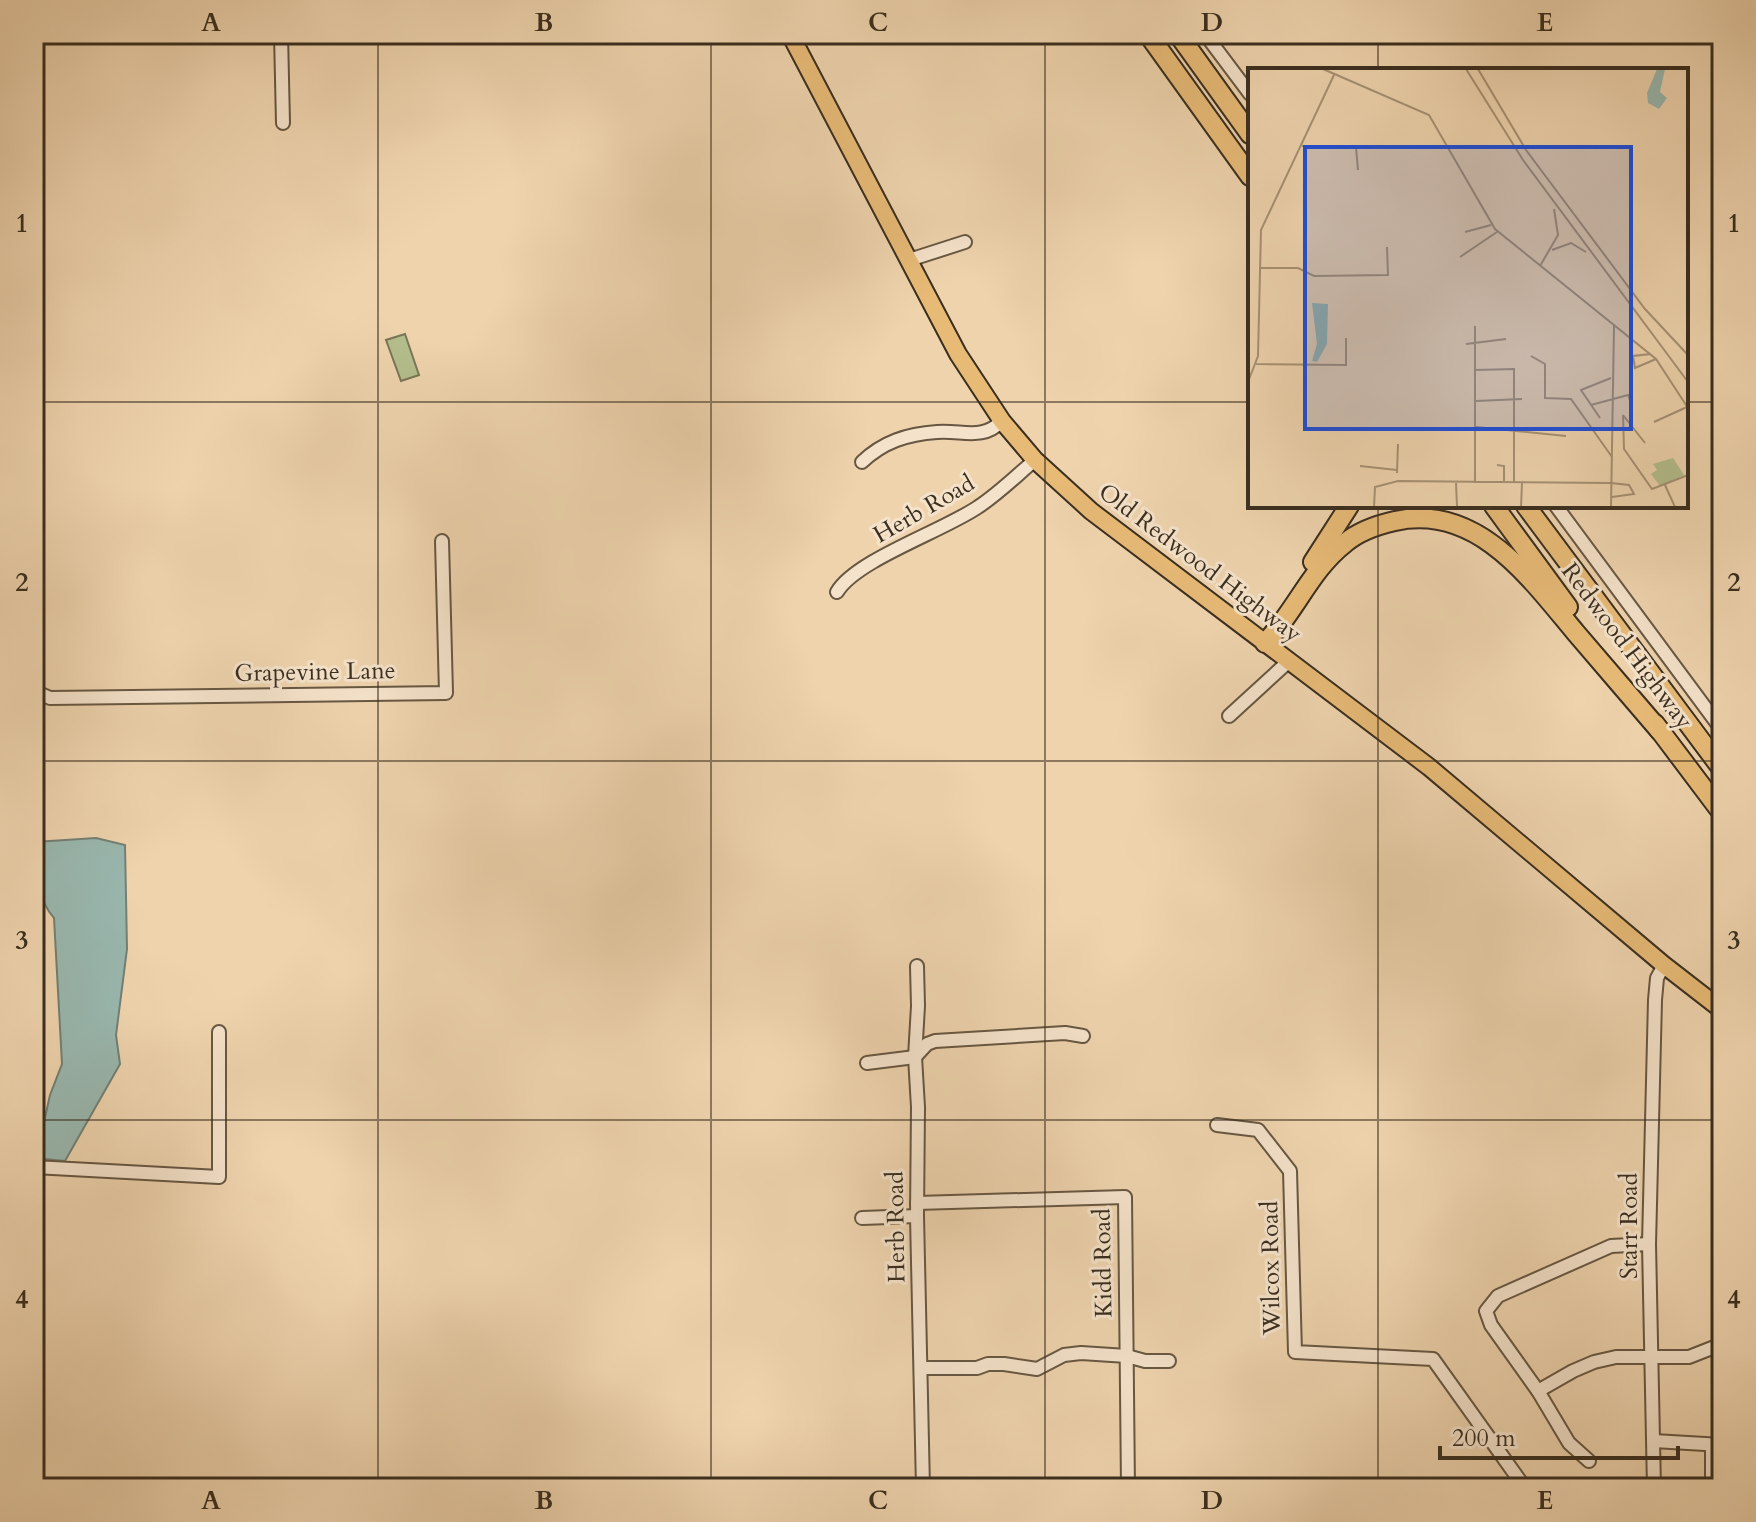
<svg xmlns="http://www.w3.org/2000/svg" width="1756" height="1522" viewBox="0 0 1756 1522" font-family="Cardo,serif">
<rect width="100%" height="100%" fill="#eed3ad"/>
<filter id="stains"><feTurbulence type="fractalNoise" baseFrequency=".0025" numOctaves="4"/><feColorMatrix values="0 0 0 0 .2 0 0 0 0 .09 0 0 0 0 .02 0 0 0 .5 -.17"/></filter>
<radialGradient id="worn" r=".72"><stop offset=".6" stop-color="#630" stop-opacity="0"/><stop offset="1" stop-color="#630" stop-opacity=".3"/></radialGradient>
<path fill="#b4be8d" stroke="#777656" stroke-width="2" d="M405,334L419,375L401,381L386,340Z"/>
<path fill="#99b7ae" stroke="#738075" stroke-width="2" d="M96,838L125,845L127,949L116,1035L120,1064L65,1161L45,1159L40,1153L42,1131L50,1095L62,1064L54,918C36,898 36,868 35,842Z"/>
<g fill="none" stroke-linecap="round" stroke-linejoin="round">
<g stroke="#675742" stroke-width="16">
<g id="minor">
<path d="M78,34L86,37"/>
<path d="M281,34L283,123"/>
<path d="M1205,34L1250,94"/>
<path d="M909,260L965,242"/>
<path d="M862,462C883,442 907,434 937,432C963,430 982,441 1002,421"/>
<path d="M1556,506L1722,730"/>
<path d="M837,592C856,560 943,531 978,507C998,494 1016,476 1035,460"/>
<path d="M34,691L50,698L446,693L442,541"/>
<path d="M1229,716L1289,661"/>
<path d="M917,966L918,1006L915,1057L918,1107L917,1216L923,1488"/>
<path d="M867,1063L915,1057L927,1044L935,1041L1065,1033L1083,1036"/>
<path d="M1217,1125L1258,1130L1290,1171L1295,1352L1433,1359L1525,1488"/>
<path d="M34,1167L219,1177V1032"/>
<path d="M917,1203L1125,1197L1128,1488"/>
<path d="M862,1218L917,1216"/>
<path d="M921,1368H977L988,1364H1004L1037,1369L1064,1355L1081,1353L1127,1356L1145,1361H1169"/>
<path d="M1538,1391L1573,1371L1594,1362L1616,1357H1689L1722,1344"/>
<path d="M1654,1441L1722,1445"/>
<path d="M1712,1445V1488"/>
<path d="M1589,1461L1569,1443L1538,1391L1491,1325L1486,1311L1498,1296L1611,1246L1649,1244"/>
<path d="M1654,1488L1649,1244L1655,1000L1657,978L1664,965"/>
</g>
</g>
<g stroke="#3a2e1f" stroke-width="20">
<path id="major" d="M790,34L958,354L1002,421L1035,460L1091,511L1429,767L1664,965L1722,1010"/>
</g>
<g stroke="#3a2e1f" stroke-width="22">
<g id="highway">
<path d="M1148,34L1250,176"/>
<path d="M1178,34L1250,134"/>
<path d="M1494,506L1568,607"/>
<path d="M1526,506L1722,769"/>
<path d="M1313,562L1349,506"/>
<path d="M1265,643C1295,612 1311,569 1345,543C1359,531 1377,525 1395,521C1477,503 1530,578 1576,633C1604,666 1632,698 1660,731"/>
<path d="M1655,724L1722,813"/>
</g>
</g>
<use href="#minor" stroke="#f4e2ca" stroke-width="12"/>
<use href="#major" stroke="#e7ba76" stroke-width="16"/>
<use href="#highway" stroke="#e7ba76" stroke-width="18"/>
</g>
<path fill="none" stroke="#3a2e1f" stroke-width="2" stroke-opacity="0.55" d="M378,34V1488M711,34V1488M1045,34V1488M1378,34V70M34,402H1250M1686,402H1722M1378,506V1488M34,761H1722M34,1120H1722"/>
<g text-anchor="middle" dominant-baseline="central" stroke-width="6" stroke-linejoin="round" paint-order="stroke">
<g font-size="24" fill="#3a2e1f" stroke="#f4e2ca">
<text transform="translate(924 509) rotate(-30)">Herb Road</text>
<text transform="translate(1200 563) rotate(37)">Old Redwood Highway</text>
<text transform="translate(1627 646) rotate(53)">Redwood Highway</text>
<text transform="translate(315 672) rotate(-1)">Grapevine Lane</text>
<text transform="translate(1629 1226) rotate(-90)">Starr Road</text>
<text transform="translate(896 1227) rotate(-91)">Herb Road</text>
<text transform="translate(1103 1263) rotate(-91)">Kidd Road</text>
<text transform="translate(1271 1268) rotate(-91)">Wilcox Road</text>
</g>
</g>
<g transform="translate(1248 68)">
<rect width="440" height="440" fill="#eed3ad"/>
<path d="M425,390L436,407L412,418L403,406L409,402L405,396Z" fill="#b4be8d"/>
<path d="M409,1H417L412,24L419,30L411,41L400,35L399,25ZM64,235L80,236L79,276L69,294L64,293L69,276Z" fill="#99b7ae"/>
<path fill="none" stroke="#a69174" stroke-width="2" d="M75,1L181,47L247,161L408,291L440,340M218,1L275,92L440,314M230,1L278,82L397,241L439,286M54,78L108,79L110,102M217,164L243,157M304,182L323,175L338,184M212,189L249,164M292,198L310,167L306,141M11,200H50L66,208L140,207L139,179M227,258V415M218,276L258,271M403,286L385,288L387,300L408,291M283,288L297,296V330L323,331L364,389M8,296L98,297V270M227,302L266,301V415M0,314L10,288L13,162L86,7M228,333L274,331M343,337L380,327L382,332M375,347L376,381L404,421L440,407M375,347L397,375M352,350L333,322L363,310M406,354L439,339M228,359L318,368M249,397L256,398V415M112,398L149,402M149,405L150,376M208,415L209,439M417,417L427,439M126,439L127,419L150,413L363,415L381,417L386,426L364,429M273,439L274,415M363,439L366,258"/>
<path fill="#1d4ed8" fill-opacity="0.15" stroke="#1d4ed8" stroke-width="4" d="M57,79H383V361H57Z"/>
<rect width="440" height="440" fill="none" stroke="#3a2e1f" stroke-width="4"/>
</g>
<rect width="1756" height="1522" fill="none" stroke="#eed3ad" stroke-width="88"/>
<path d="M1440 1446v12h238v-12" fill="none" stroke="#3a2e1f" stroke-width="4"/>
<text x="1452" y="1446" font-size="24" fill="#3a2e1f" stroke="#f4e2ca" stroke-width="6" paint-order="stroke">200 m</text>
<rect x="44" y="44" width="1668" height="1434" fill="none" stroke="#3a2e1f" stroke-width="3"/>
<g font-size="26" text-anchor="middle" font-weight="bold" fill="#3a2e1f">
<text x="211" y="31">A</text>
<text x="544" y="31">B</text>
<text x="878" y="31">C</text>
<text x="1212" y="31">D</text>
<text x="1545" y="31">E</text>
<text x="22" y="232">1</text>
<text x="1734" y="232">1</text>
<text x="22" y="591">2</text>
<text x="1734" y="591">2</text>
<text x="22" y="949">3</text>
<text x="1734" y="949">3</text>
<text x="22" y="1308">4</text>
<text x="1734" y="1308">4</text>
<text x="211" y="1509">A</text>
<text x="544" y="1509">B</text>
<text x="878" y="1509">C</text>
<text x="1212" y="1509">D</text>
<text x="1545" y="1509">E</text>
</g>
<rect width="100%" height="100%" filter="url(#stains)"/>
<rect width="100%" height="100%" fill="url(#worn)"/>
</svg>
